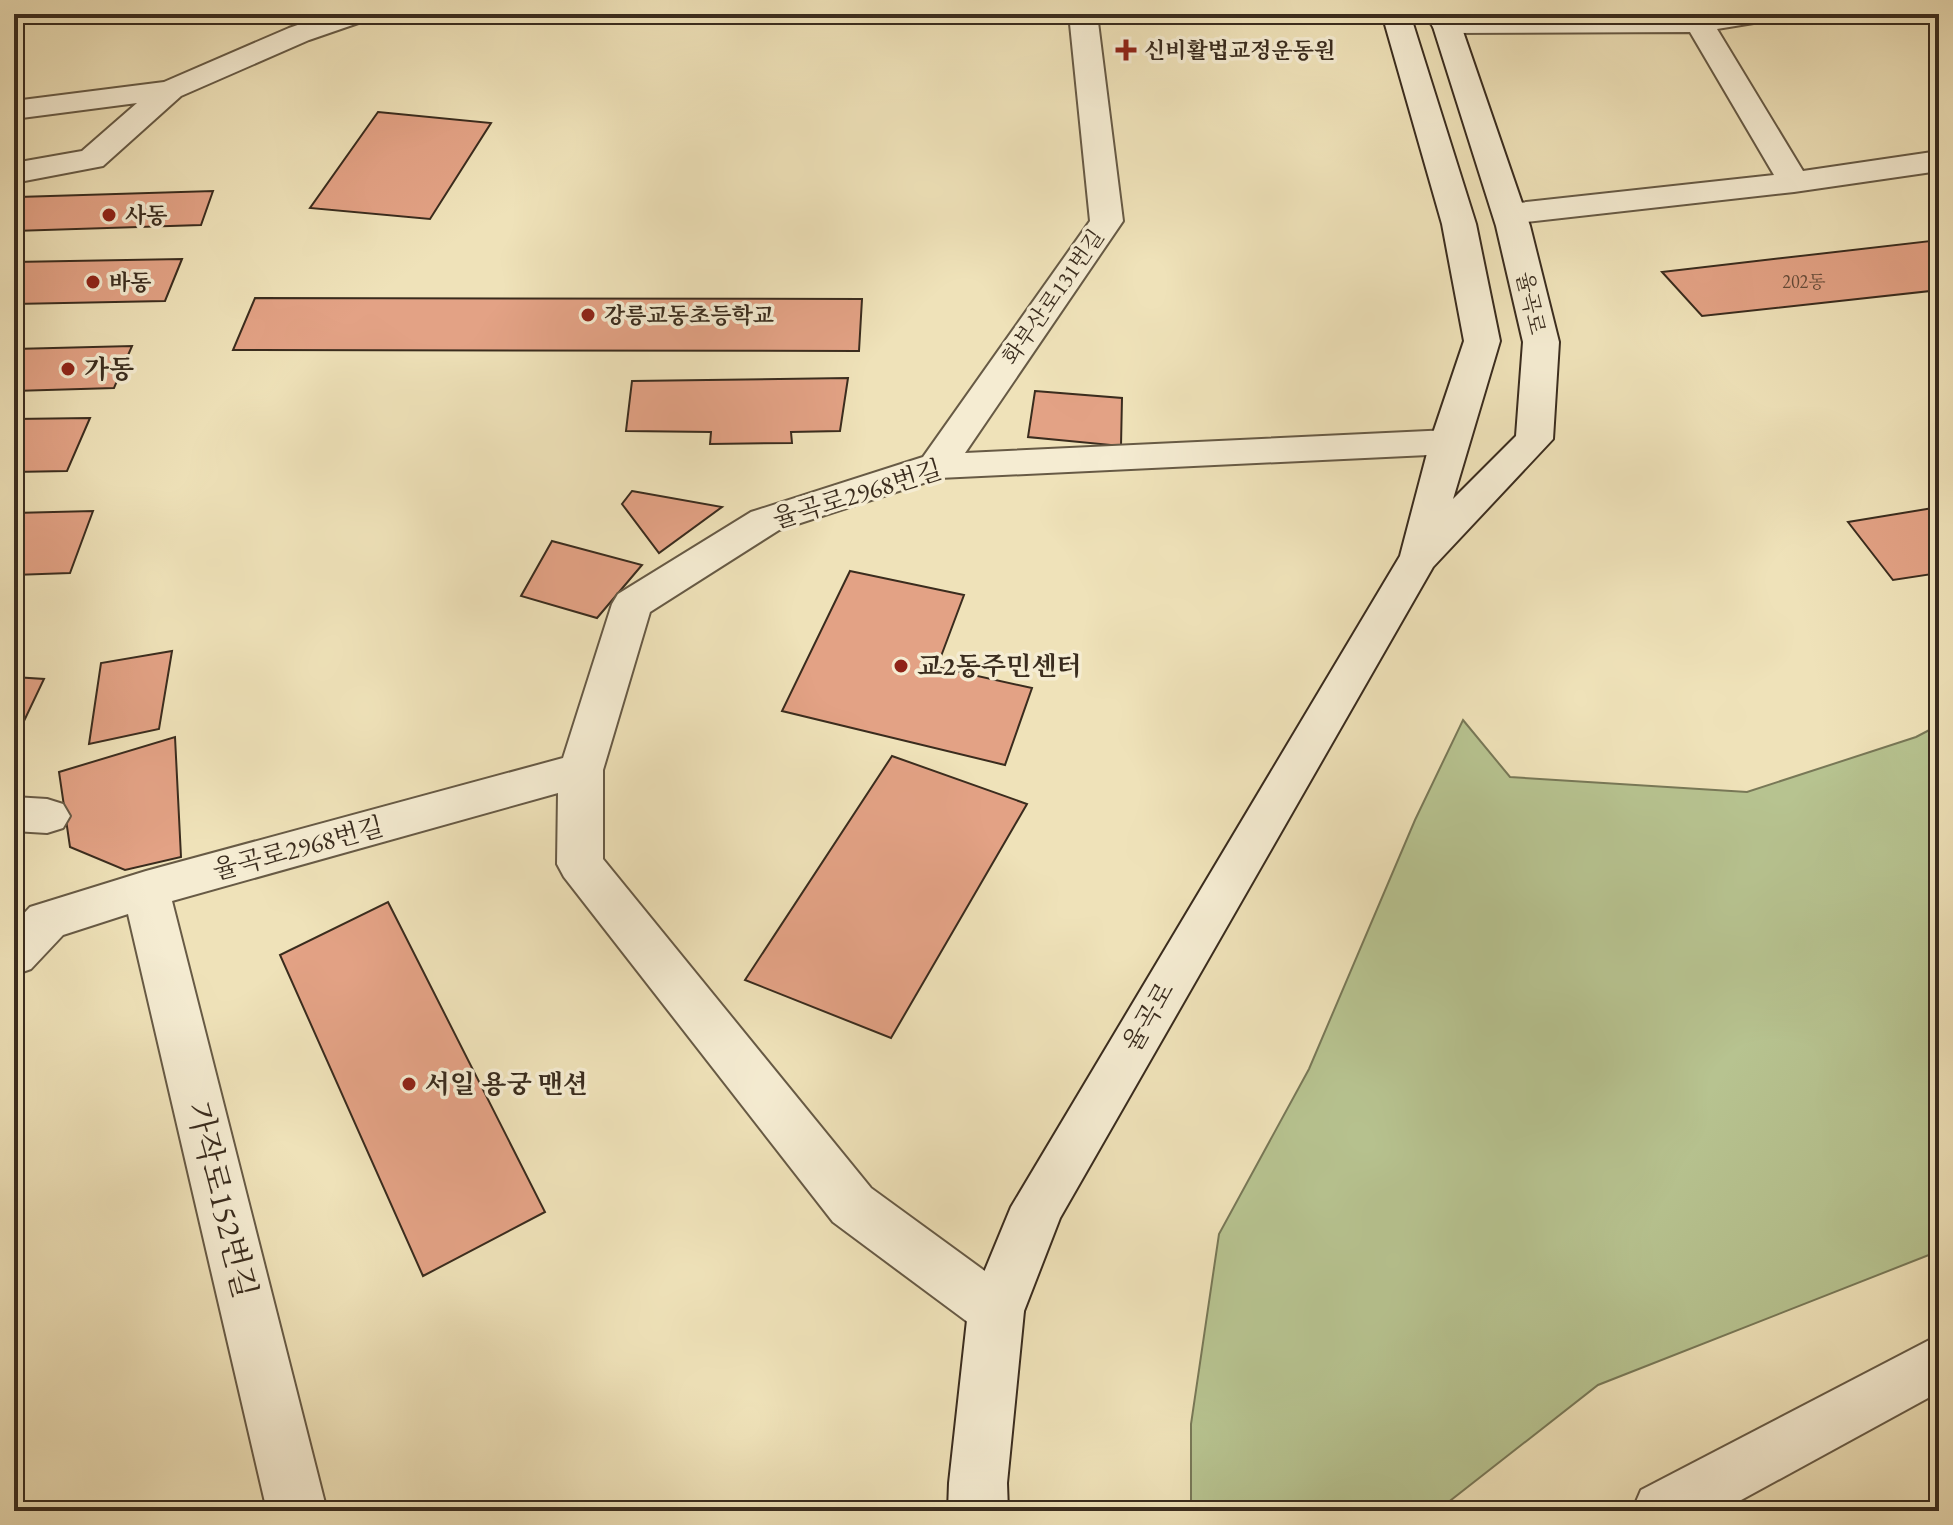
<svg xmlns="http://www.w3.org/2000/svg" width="1953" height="1525" viewBox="0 0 1953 1525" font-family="'EB Garamond','Noto Serif KR',serif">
<rect width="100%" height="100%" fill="#efe2b9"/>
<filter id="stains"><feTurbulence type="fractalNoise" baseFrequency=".0025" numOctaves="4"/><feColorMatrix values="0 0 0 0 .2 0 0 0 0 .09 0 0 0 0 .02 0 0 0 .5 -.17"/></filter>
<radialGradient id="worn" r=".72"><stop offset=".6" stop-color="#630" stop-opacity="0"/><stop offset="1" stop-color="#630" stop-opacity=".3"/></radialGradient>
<path fill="#b7c390" stroke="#787857" stroke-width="2" d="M1463,720L1510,777L1747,792L1916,737L1939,725V1251L1598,1385L1437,1511H1191V1424L1219,1234L1309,1069L1415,820Z"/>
<g fill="#e3a285" stroke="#3a2c1e" stroke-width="2">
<path d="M378,112L491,123L430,219L310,208Z"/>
<path d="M213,191L201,225L14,231V205L18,197Z"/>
<path d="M1939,240V290L1702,316L1662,272Z"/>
<path d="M182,259L165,301L14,304V262Z"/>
<path d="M255,298L862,299L859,351L233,350Z"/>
<path d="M132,346L114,388L14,391V349Z"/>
<path d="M848,378L840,431L791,432L792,443L710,444L711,432L626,431L632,381Z"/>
<path d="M1035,391L1122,398L1121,446L1028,437Z"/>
<path d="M90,418L67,471L14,472V419Z"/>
<path d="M632,491L722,507L659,553L622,504Z"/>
<path d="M1939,507V573L1893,580L1848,522Z"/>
<path d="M93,511L70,573L14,575V513Z"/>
<path d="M552,541L642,565L597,618L521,596Z"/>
<path d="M850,571L964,595L937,667L1032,688L1005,765L782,711Z"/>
<path d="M172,651L159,729L89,744L101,663Z"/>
<path d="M14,677L44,679L14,742Z"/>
<path d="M175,737L181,857L125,870L70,847L59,772Z"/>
<path d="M892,756L1027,804L891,1038L745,980Z"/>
<path d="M388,902L545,1212L423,1276L280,955Z"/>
</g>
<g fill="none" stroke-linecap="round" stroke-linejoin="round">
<g stroke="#675a45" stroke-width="4">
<g id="street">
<path d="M329,14H371L367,20L309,40L181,96L103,166L14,183V163L82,151L137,103L14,119V101L164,82L289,28Z"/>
<path d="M1069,14H1097L1123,221L965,453L1449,430L1462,433L1468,442L1462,451L1449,454L939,478L779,530L650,612L603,770V859L871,1188L1015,1293L1024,1311L1015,1329L996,1337L977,1329L833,1222L564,877L557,864L558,793L172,901L327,1511H267L128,914L63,935L31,969L14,975V924L30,907L146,871L563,758L612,604L618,594L751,512L923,457L1090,221Z"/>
<path d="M1776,14L1772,20L1717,29L1803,171L1939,151V171L1794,192L1509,224L1497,221L1493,214L1497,207L1509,204L1774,175L1690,32L1445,33L1435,30L1431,24L1435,18L1445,15Z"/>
<path d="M14,797L47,799L63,804L70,816L63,828L47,833L14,831Z"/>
<path d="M1939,1335V1392L1721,1511H1632L1641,1490Z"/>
</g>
</g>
<g stroke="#3a2c1e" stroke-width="4">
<path id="secondary" d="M1382,14H1410L1476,224L1500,341L1453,499L1516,436L1523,342L1496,226L1429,14H1457L1530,226L1559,342L1553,439L1433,567L1060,1218L1024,1311L1007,1483L1008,1511H948L949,1483L968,1311L1011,1207L1400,556L1430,442L1464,341L1442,224Z"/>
</g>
<use href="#street" fill="#f5ecd2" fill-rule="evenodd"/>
<use href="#secondary" fill="#f5ecd2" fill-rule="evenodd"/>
</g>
<g fill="#8f2418" stroke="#f5ecd2" stroke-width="3">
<path d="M1122 38h8v8h8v8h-8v8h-8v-8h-8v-8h8z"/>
<circle cx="109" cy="215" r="8"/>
<circle cx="93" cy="282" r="8"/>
<circle cx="588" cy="315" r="8"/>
<circle cx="68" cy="369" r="8"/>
<circle cx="901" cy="666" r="8"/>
<circle cx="409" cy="1084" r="8"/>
</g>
<g text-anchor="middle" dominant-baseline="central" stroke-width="7" stroke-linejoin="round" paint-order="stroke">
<g font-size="18" fill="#644a38">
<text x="1804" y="281">202동</text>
</g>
<g font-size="22" font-weight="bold" fill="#3a2c1e" stroke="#f5ecd2" text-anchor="start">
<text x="1144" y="50">신비활법교정운동원</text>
<text x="125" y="215">사동</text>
<text x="109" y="282">바동</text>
<text x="604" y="315">강릉교동초등학교</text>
</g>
<g font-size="22" fill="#3a2c1e" stroke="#f5ecd2">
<text transform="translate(1053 297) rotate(-55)">화부산로131번길</text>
<text transform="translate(1531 303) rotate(77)">율곡로</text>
</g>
<g font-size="26" font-weight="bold" fill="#3a2c1e" stroke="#f5ecd2" text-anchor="start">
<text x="84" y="369">가동</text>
<text x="917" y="666">교2동주민센터</text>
<text x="425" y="1084">서일 용궁 맨션</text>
</g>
<g font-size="26" fill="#3a2c1e" stroke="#f5ecd2">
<text transform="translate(857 494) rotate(-17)">율곡로2968번길</text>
<text transform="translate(298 848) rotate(-15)">율곡로2968번길</text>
<text transform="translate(1148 1017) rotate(-60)">율곡로</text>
</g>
<g font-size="32" fill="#3a2c1e" stroke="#f5ecd2">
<text transform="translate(222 1200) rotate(76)">가작로152번길</text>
</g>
</g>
<rect width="1953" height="1525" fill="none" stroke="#efe2b9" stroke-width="48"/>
<rect x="16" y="16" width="1921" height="1493" fill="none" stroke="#3a2c1e" stroke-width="4"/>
<rect x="24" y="24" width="1905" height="1477" fill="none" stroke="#3a2c1e" stroke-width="2"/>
<rect width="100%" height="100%" filter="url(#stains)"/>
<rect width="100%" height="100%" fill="url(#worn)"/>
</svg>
